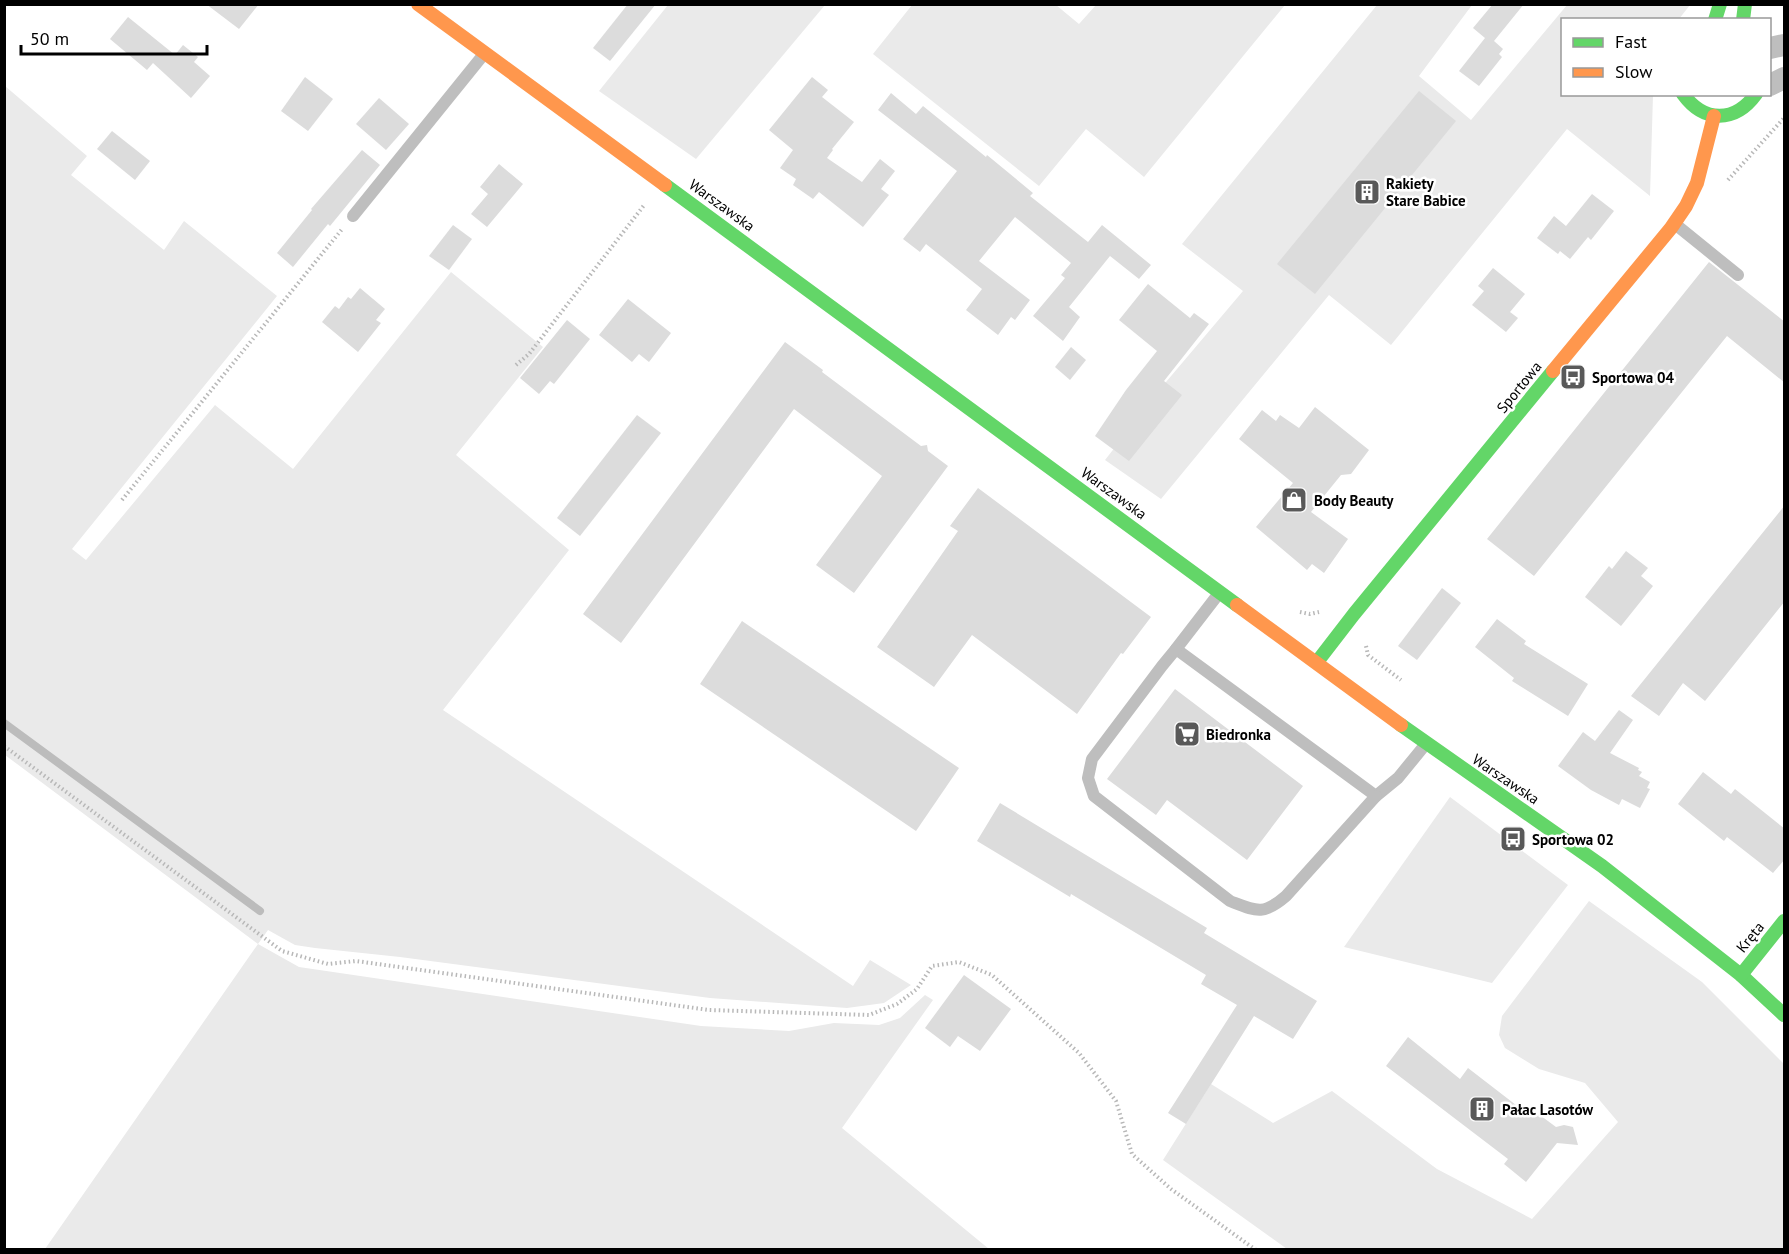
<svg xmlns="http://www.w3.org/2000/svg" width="1789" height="1254" viewBox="0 0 1789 1254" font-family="'PT Sans',sans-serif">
<rect width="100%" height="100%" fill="#fff"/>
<g fill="#eaeaea">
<path d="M668,5H825L696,159L599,91Z"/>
<path d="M912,5H1056L1079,24L1096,5H1285L1144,177L1086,129L1039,186L873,54Z"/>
<path d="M1377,5H1472L1419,76L1471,120L1567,5H1690L1679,19L1562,20V94L1653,95L1650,196L1567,129L1391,345L1329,295L1161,499L1105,460L1166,382L1243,291L1182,244Z"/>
<path d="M5,86L87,156L71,175L164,250L184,221L277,296L72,549L86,560L215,405L293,469L451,272L543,347L456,455L569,550L443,710L853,986L870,960L911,985L884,1003L847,1008L710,998L400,957L315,948L295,945L268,930L258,944L299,967L701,1026L789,1031L834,1023L879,1025L900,1018L925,995L933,1000L842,1128L989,1249H45L258,944L5,755Z"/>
<path d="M1450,797L1568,885L1492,983L1344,947Z"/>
<path d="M1589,901L1702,982L1784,1064V1249H1287L1163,1160L1211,1084L1273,1123L1332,1091L1437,1169L1532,1219L1618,1122L1585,1083L1539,1069L1505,1048L1499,1035L1502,1016Z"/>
</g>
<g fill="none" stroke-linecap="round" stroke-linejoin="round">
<path stroke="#bcbcbc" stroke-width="8" d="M4,723L260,911"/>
</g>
<g fill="#dcdcdc">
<path d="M206,4H259L239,29Z"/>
<path d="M628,4H656L610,61L593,48Z"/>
<path d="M1493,4H1524L1494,41L1503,49L1499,54L1502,57L1479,86L1459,71L1485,38L1473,28Z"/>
<path d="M128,17L175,55L183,45L198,57L194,62L210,76L191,98L153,63L147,70L110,39Z"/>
<path d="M305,77L333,99L308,131L281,111Z"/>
<path d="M812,77L828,90L822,97L854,122L832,149L833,150L827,158L862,182L880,159L895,171L881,189L889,195L863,227L819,192L813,199L793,185L796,179L780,168L793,150L769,130Z"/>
<path d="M1419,91L1456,121L1315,294L1277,264Z"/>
<path d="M891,93L916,114L923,106L986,157L987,155L1033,193L1030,196L1088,242L1102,225L1151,265L1139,279L1110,256L1069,307L1080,317L1063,341L1033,316L1065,278L1061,275L1071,263L1015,217L979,261L1030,300L1015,320L1011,317L998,335L966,310L982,289L926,244L920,252L903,239L957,171L878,110Z"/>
<path d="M379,98L409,124L386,150L356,124Z"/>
<path d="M112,131L150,161L135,180L97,149Z"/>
<path d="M362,150L380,165L330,226L328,224L293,267L277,253L312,210L311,209Z"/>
<path d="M499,164L523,184L487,227L471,214L488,194L480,187Z"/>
<path d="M1592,194L1614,211L1591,240L1588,237L1570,259L1560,251L1558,254L1537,238L1554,216L1566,226Z"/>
<path d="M453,225L472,239L449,270L429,256Z"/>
<path d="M1709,262L1785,322V383L1727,336L1534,576L1487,539Z"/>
<path d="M1493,268L1525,294L1510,312L1518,318L1506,332L1472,305L1484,291L1478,286Z"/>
<path d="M1148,284L1190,318L1194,313L1209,324L1164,381L1182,395L1129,461L1095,436L1126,390L1157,351L1119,320Z"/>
<path d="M360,288L385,309L376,320L381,323L358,352L322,322L335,306L339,309L348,297L351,299Z"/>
<path d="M628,299L671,333L649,362L639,354L632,362L599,335Z"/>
<path d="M567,320L590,339L554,384L550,381L539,394L520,378Z"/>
<path d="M785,342L823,370L822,372L921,446L927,445L928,451L948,466L854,593L816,565L882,476L794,409L621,643L583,614Z"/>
<path d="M1071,347L1086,360L1070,380L1055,367Z"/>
<path d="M1315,407L1369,450L1351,474L1341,475L1311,512L1348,539L1324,573L1312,564L1307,570L1256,527L1293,483L1239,439L1262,410L1276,421L1280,415L1299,428Z"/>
<path d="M637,415L661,433L580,536L557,518Z"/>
<path d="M978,488L1151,617L1123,654L1121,653L1077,714L972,635L934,687L877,647L958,531L950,526Z"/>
<path d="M1785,505V601L1705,701L1683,683L1659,716L1631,696Z"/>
<path d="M1626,551L1648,568L1641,576L1653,586L1621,626L1585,597L1609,566L1612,569Z"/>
<path d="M1442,588L1461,603L1417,660L1398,646Z"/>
<path d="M1497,619L1526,641L1524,644L1588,684L1568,716L1512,681L1514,678L1475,647Z"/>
<path d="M742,621L959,768L916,831L700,684Z"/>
<path d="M1175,689L1303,786L1247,860L1167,800L1156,815L1107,779Z"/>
<path d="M1619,710L1633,720L1610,753L1639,768L1638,770L1642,772L1639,776L1650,782L1647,788L1650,789L1640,808L1622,799L1619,805L1591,790L1558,766L1583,732L1595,741Z"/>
<path d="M1703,772L1731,794L1735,789L1785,829V859L1773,873L1727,837L1724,841L1678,804Z"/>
<path d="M1000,803L1207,928L1204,933L1317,1001L1293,1039L1254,1016L1186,1124L1168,1113L1237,1005L1201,984L1206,975L1071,894L1070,897L977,841Z"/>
<path d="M964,975L1011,1009L980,1051L958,1036L950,1047L925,1028Z"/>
<path d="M1408,1037L1460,1079L1468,1068L1525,1112L1529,1107L1556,1127L1564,1125L1573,1127L1578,1145L1557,1143L1526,1182L1504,1164L1508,1159L1386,1066Z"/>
</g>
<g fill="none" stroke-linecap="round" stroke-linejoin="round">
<g stroke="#b8b8b8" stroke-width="4" stroke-dasharray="1.5 3" stroke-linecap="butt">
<path d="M1728,180L1784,118"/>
<path d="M516,365L529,354L645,204"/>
<path d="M122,500L343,228"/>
<path d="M1300,612L1310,614L1319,612"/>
<path d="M1366,646L1368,655L1401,680"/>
<path d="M4,746L282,951L328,964L356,961L709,1010L869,1015L897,1004L917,989L932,966L959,962L992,975L1079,1053L1116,1101L1132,1154L1171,1189L1256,1250"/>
</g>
<g stroke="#bebebe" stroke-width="12">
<path d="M353,216L484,54"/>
<path d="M1675,224L1738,275"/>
<path d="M1220,592L1176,649L1376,796L1398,778L1425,745"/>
<path d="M1176,649L1162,666L1092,759L1088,778L1094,796L1230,901C1256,911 1263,916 1286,896L1376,796"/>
</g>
<g stroke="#bebebe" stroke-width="22">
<path d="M1770,48L1784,45"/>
<path d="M1770,85L1784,78"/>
</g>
<g stroke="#63d668" stroke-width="14">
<path d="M1715,20L1720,4"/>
<path d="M1743,20L1745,4"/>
<path d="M1683,94C1704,123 1735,123 1756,94"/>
<path d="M665,185L1237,605"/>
<path d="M1317,662L1354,614L1553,371"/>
<path d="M1401,725L1602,866L1741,975L1784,1015"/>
<path d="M1741,975L1784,921"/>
</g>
<g stroke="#ff974d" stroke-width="14">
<path d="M418,4L665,185"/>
<path d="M1553,371L1671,228L1686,206L1697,183L1714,116"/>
<path d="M1237,605L1401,725"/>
</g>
</g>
<defs>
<g id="building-square" transform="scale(1.35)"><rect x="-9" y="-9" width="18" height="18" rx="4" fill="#595959" stroke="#fff"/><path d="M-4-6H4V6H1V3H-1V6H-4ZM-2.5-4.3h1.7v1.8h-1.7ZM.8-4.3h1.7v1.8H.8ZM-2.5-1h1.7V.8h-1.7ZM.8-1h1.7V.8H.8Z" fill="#fff"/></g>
<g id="bus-square" transform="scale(1.35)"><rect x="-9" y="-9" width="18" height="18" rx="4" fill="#595959" stroke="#fff"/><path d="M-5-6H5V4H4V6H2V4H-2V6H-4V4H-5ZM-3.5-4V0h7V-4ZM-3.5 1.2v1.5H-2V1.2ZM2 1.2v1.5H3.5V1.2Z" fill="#fff"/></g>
<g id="shop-square" transform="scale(1.35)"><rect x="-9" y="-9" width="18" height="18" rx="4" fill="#595959" stroke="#fff"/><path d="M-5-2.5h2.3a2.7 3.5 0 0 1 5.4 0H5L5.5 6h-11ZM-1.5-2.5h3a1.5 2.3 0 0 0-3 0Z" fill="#fff"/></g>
<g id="supermarket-square" transform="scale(1.35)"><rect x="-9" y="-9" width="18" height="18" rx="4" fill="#595959" stroke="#fff"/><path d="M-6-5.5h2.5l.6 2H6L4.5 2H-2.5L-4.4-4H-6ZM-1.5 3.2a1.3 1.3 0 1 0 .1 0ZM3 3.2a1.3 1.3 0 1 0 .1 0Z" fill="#fff"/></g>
</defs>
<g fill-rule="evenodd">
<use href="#building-square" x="1367" y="192"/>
<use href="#bus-square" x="1573" y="377"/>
<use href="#shop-square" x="1294" y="500"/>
<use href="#supermarket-square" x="1187" y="734"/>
<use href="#bus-square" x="1513" y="839"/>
<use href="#building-square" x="1482" y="1109"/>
</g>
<g text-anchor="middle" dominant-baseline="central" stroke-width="5" stroke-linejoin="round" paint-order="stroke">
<g font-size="15" font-weight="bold" fill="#000" stroke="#fff" text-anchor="start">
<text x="1386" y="183">Rakiety<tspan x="1386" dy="17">Stare Babice</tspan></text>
<text x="1592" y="377">Sportowa 04</text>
<text x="1314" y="500">Body Beauty</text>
<text x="1206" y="734">Biedronka</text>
<text x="1532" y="839">Sportowa 02</text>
<text x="1502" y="1109">Pałac Lasotów</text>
</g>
<g font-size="15" fill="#000" stroke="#fff">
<text transform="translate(722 205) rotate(36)">Warszawska</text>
<text transform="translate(1519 387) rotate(-51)">Sportowa</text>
<text transform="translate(1114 493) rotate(36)">Warszawska</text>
<text transform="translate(1506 779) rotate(34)">Warszawska</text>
<text transform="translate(1750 937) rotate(-51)">Kręta</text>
</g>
</g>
<rect width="1789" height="1254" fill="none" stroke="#000000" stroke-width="12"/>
<rect x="1561" y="18" width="210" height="78" fill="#ffffff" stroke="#999999" stroke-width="1.5"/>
<rect x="1573" y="38" width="30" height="9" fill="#63d668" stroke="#999999" stroke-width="1.5"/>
<text x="1615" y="48" font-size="18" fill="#000000">Fast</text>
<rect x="1573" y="68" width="30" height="9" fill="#ff974d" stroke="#999999" stroke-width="1.5"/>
<text x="1615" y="78" font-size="18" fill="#000000">Slow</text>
<path d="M21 45v9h186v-9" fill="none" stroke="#000000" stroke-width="3"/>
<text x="30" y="45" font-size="18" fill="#000000" stroke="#ffffff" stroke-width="4.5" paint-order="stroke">50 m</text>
</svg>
